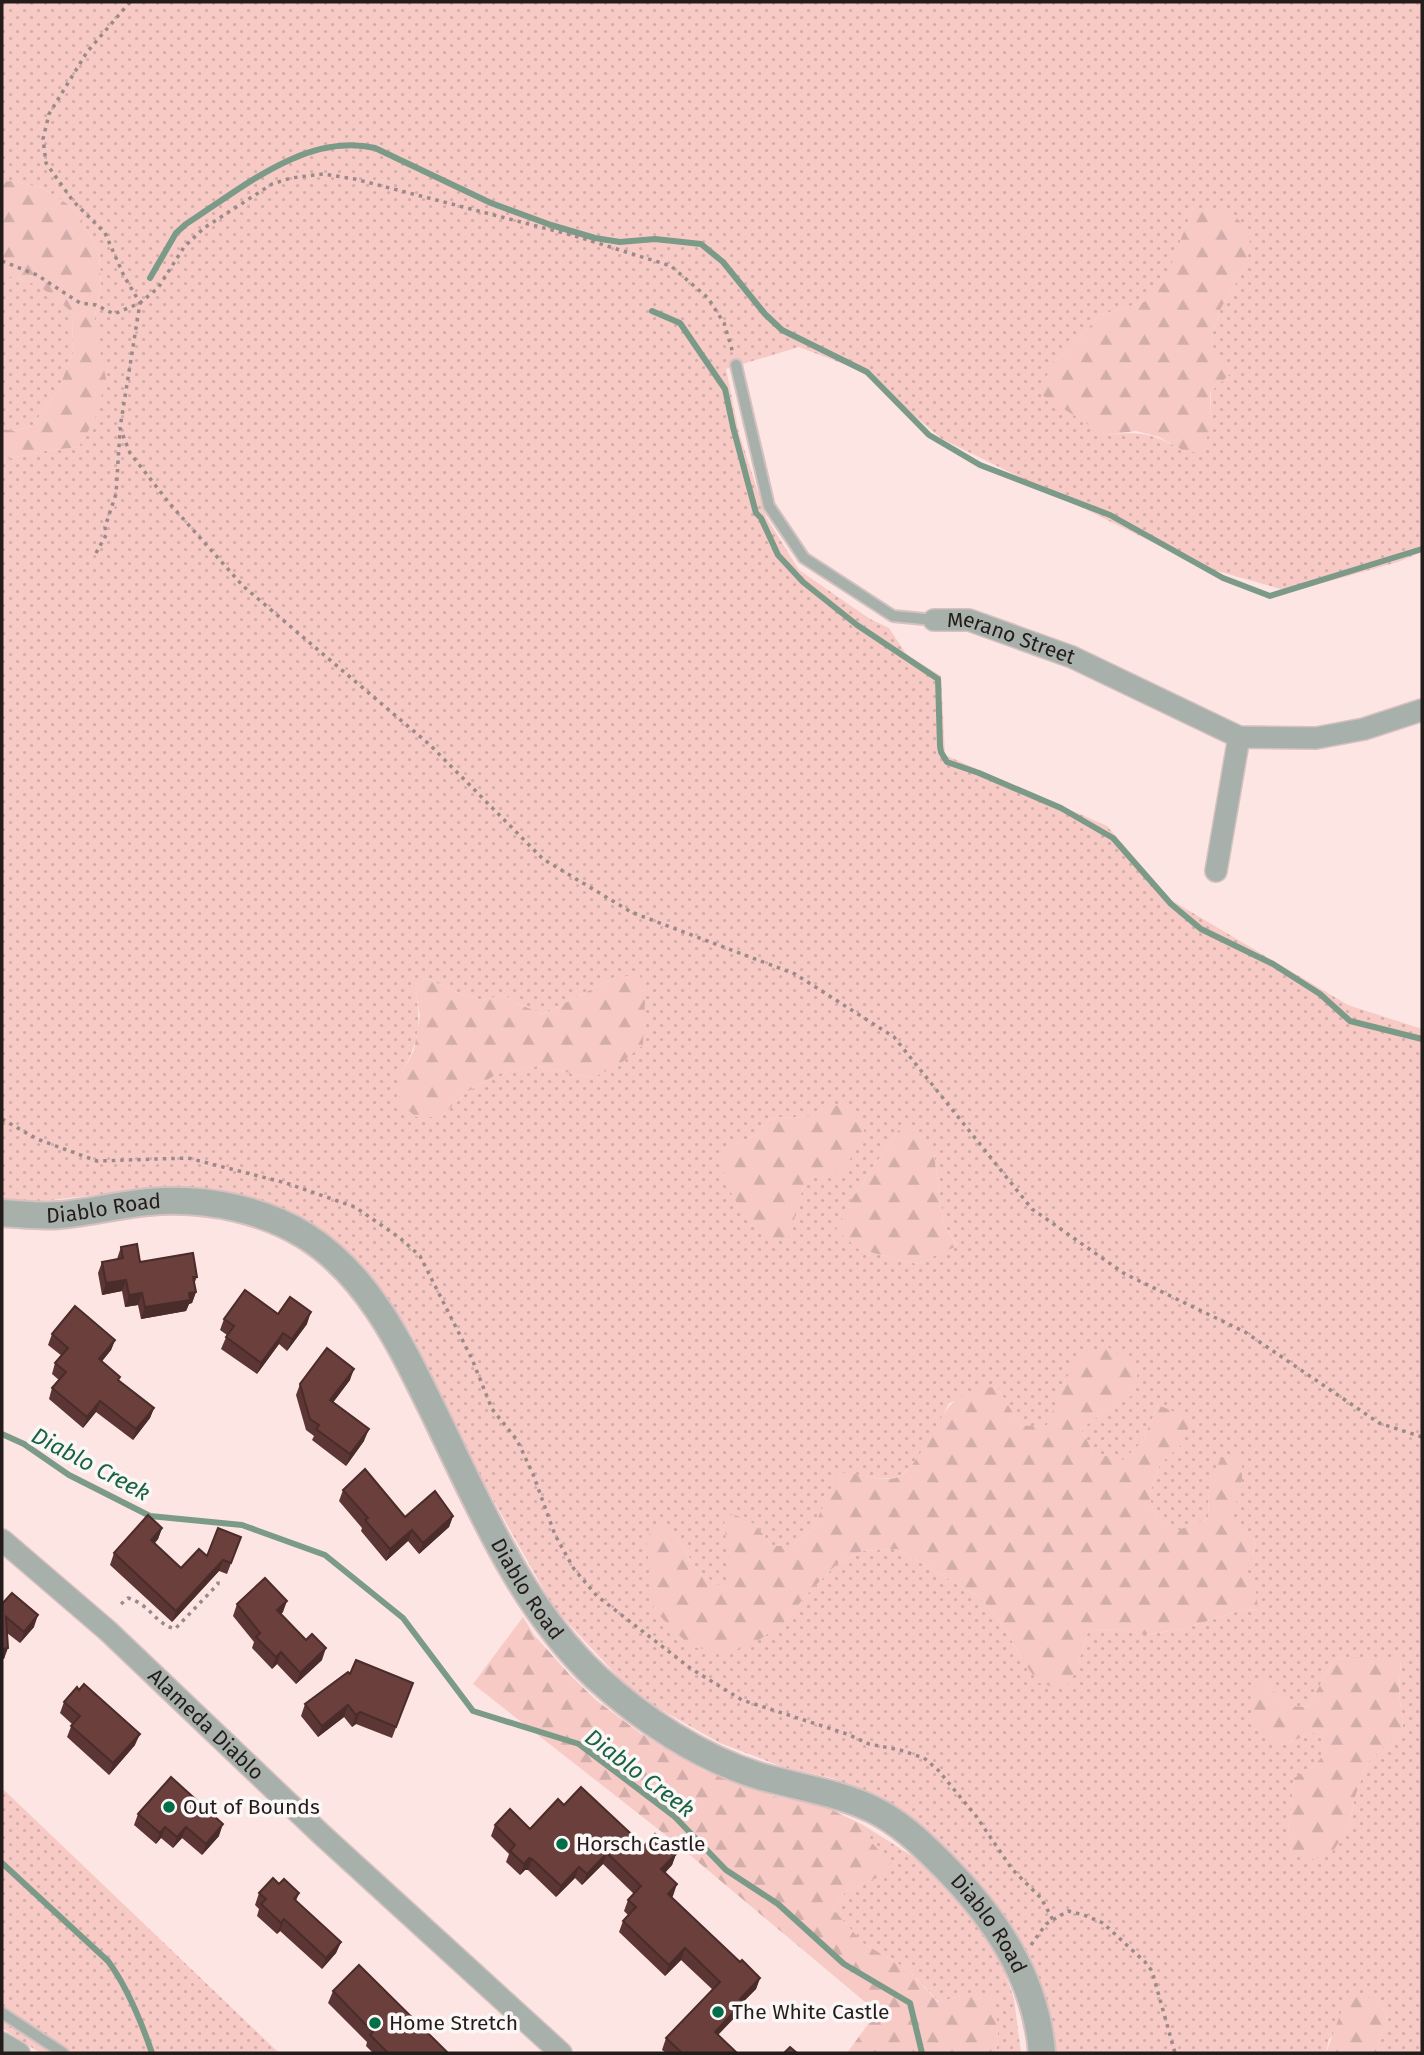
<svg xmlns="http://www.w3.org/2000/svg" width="1424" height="2055" viewBox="0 0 1424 2055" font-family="'Fira Sans',sans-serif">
<defs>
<pattern id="grass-dots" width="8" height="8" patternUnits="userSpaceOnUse" patternTransform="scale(1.75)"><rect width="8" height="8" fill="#f7cac6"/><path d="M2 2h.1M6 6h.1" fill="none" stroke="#d3adaa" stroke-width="1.8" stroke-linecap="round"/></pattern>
<pattern id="forest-firs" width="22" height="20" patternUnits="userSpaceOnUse" patternTransform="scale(1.75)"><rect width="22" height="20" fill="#f7cac6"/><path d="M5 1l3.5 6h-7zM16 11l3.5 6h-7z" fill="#d3adaa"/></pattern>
</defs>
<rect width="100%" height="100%" fill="#fce5e3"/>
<g fill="url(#grass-dots)" fill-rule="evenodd">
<path d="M2,2H1422V552L1398,562L1291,592L1203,567L942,439L862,371L799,347L726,369L739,433L766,517L799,570L870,619L889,628L906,654L941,676L945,755L1107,826L1171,900L1348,1005L1422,1029V2053H1380L1377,2046L1388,2019L1381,2003L1329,2039L1326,2053H1055L1044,1997L884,1800L832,1778L783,1767L720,1743L658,1708L623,1682L554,1608L486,1487L411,1333L370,1278L240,1196L195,1188L76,1197L19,1204L2,1201V460L44,451L79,447L98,349L94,322L101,283L99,251L75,209L43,188L11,181L2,182ZM1193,208L1247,264L1221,308L1210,342L1211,420L1186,452C1152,433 1143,431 1104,435L1050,364L1072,348L1099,315L1144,302L1165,283ZM615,977L593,1078L537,1066L497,1074L467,1092L441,1117L401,1075C419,1040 422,1027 415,988L426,978L458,993L482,1000L505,995L515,1003L544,1014ZM823,1108L807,1176L800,1197L736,1144L755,1135L769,1120L779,1117L805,1118ZM900,1128L934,1155L944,1225L957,1245L917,1264L858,1249L849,1203ZM1137,1369L1135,1393L1107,1410L1081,1429L1093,1452L1121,1462L1142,1442L1158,1405L1182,1444L1160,1464L1149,1495L1155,1516L1173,1533L1208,1519L1209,1487L1242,1479L1231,1519L1256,1542L1252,1556L1241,1570L1258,1609L1242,1610L1182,1629L1146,1635L1122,1630L1089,1629L1078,1663L1022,1660L1006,1630L981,1598L897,1549L862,1551L837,1564L808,1593L784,1623L654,1610L675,1534L699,1573L723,1588L755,1524L772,1546H791L812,1530L839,1474C853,1472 863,1477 877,1478C883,1479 894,1479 899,1476C919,1467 939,1423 949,1403L997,1387L1021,1426H1048L1066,1378ZM1353,1657L1401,1660L1399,1691L1403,1728L1367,1763L1355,1797L1349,1827L1288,1835L1294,1779L1313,1767L1327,1751L1319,1731L1281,1745L1265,1682L1288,1706L1308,1707L1334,1659Z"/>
<path d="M2,275C35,281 49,290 72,313L73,353L58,390L32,426L14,431L2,429Z"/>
<path d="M2,1788L279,2053H40L2,2028Z"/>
<path d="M863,1825L920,1861L975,1920L1001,1962L1014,1999L1021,2053H996L998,2029L961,1996L939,2002L907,1969L863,1943L833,1909L846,1891L877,1878L873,1844Z"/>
</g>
<g fill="url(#forest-firs)">
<path d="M11,181L43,188L75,209L99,251L101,283L94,322L106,379L95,419L79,447L44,451L2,460V429L14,431L32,426L58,390L73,353L72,313C49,290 34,281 2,275V182Z"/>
<path d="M1193,208L1229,211L1251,232L1247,264L1221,308L1210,342L1232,372L1210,393L1211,420L1204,452H1186L1159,437L1136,431L1105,435L1042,395L1050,364L1072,348L1099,315L1144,302L1164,283Z"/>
<path d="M640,975L645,1000L643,1045L621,1063L593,1078L537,1066L497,1074L467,1092L441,1117H416L399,1102L401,1075L414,1050L420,1016L415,988L426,978L458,993L482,1000L505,995L515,1003L544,1014L615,977Z"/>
<path d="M840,1105L856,1112L866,1126L853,1155L839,1175L807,1176L800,1197L790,1236L774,1242C747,1218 723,1194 721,1156L736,1144L755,1135L769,1120L779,1117L804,1118L823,1108Z"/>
<path d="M900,1128L911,1130L934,1155L944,1225L957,1246L917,1264L858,1249L836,1230L849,1203Z"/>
<path d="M1108,1347L1138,1369L1135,1394L1107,1410L1081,1429L1093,1452L1122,1461L1142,1442L1158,1405L1192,1419L1182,1444L1160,1464L1149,1495L1155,1516L1173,1532L1208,1519L1209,1487L1221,1457L1242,1458V1479L1232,1519L1256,1542L1252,1556L1242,1570L1255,1582L1258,1609L1242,1610L1182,1629L1145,1635L1122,1630L1089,1629L1078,1663L1066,1690L1039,1683L1022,1660L1006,1630L981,1598L897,1549L862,1551L837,1564L808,1593L784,1623L750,1646L725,1652L691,1647L654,1610L646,1539L658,1521L675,1534L699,1573L723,1588L729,1573L724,1519L733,1514L755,1524L772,1546H791L812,1530L839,1473C858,1471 880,1484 898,1477C906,1474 913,1464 917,1458C942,1422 945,1388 997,1387L1021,1426L1047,1425L1066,1378L1084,1353Z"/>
<path d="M523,1617L534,1635L569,1674L596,1700L640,1733L703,1770L773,1796L826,1807L863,1825L873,1844L891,1863L877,1878L846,1891L833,1909L863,1943L907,1969L938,2002L961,1996L994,1995L998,2029L996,2053H847L877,2012L672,1840L473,1684Z"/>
<path d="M1353,1657L1401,1659L1399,1691L1403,1728L1367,1763L1355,1797L1349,1827L1331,1854L1310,1860L1289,1853L1288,1835L1294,1778L1313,1767L1327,1751L1319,1731L1281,1745L1254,1725L1250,1702L1252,1683L1265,1682L1288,1706L1308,1707L1334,1659Z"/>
<path d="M1359,1993L1381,2003L1388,2019L1377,2046L1380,2053H1326L1344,2004Z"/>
</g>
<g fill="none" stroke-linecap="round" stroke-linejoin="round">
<g stroke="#7c9a88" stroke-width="6">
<path d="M150,278L176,233L186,224C241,189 306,132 375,148L491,203L551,225L595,238L620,242L655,239L701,244L723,262L765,314L782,330L867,372L929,435L980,465L1110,515L1223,578L1270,596L1422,549"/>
<path d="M652,311L680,323L725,389L733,427L756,513L761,518L778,555L803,582L857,625L938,679L940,746L941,752L947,762L979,773L1061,808L1113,838L1171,904L1201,929L1273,964L1320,994L1350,1021L1422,1039"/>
<path d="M2,1434L24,1444L69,1475L150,1516L242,1525L325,1555L403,1618L473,1711L579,1744L674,1816L726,1870L778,1904L844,1964L910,2003L922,2053"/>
<path d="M2,1863L108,1961C128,1988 141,2021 152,2053"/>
</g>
<g stroke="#d5c1bf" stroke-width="14">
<g id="service">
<path d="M736,365L769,506L804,558L893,616L934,620"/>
<path d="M2,2013L63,2053"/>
</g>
</g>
<g stroke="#d5c1bf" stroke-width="24">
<g id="minor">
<path id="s1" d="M934,620H969L1072,657L1239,737L1316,738L1364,729L1422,710"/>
<path d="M1216,871L1239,737"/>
<path id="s2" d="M2,1540L108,1631L321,1834L561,2053"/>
<path d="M2,2043L19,2053"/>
</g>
</g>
<g stroke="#d5c1bf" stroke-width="30">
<g id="tertiary">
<path id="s3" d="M2,1213C21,1214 41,1217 60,1215C95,1212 128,1202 162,1201C210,1199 263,1210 304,1235C372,1277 405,1354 439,1423C482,1512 523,1609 597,1678C642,1719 700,1758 759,1776C797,1787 836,1792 872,1809C899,1822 920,1842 941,1863C994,1916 1036,1977 1042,2053"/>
</g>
</g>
<g stroke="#9a8a89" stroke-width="3.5" stroke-dasharray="3.5 5" stroke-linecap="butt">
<path d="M130,2L87,52L49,114L43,139L46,163L73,201L105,233L124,276L140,303L120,428L130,453L170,504L243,586L430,745L543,859L631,912L795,974L894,1037L1032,1209L1125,1274L1245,1332L1379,1423L1422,1437"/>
<path d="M2,261L37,275L80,303L96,305L114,314L140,303L158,288L184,247L204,228L272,184L291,178L323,174L355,179L575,236L671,266L708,298L724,323L733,353"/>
<path d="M96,553L106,535L105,527L116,494L120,430"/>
<path d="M2,1119L37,1139L97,1161L188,1158L286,1183L355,1207L400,1238L420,1256L472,1359L492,1409L517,1440L533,1474L555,1535L574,1569L597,1596L690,1668L742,1700L847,1734L869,1744L900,1750L924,1758L938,1770L976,1816L1012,1869L1041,1898L1053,1920"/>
<path d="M121,1604L128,1598C151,1605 154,1623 175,1629L218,1584V1578"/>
<path d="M1031,1945L1046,1924L1068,1911L1084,1915L1103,1923L1145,1962L1152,1971L1175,2053"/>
</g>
<use href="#service" stroke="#a8b0ab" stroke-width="10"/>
<use href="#minor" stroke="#a8b0ab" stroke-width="21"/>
<use href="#tertiary" stroke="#a8b0ab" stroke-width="26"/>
</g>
<g fill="#5b3634">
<path d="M121,1247L140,1262L197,1277L194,1284L196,1292L192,1303L189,1304L186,1311L141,1319L138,1305L125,1307L122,1291L102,1295L98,1273L102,1262L117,1259Z"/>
<path d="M278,1314L307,1324L287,1351L279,1344L257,1374L221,1349L227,1335L220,1330L224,1319Z"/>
<path d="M52,1334L115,1340L111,1350L102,1361L119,1381L154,1408L150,1418L133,1440L96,1412L83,1428L49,1399L52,1388L59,1380L52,1374L55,1363L62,1356L48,1345Z"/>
<path d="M350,1380L333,1402L364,1441L346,1466L312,1440L314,1436L306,1430L296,1395L300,1384Z"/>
<path d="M343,1490L405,1517L453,1516L449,1527L419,1554L408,1541L386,1561L361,1531L362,1528L339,1501Z"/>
<path d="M162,1528L158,1539L155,1543L181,1568L207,1556L241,1537L227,1574L219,1571L172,1622L110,1565L114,1553Z"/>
<path d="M2,1604L34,1627L20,1643L7,1633L4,1659H2Z"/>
<path d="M237,1604L283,1612L281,1614L322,1660L296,1684L277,1664L272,1669L252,1648L254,1642L233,1616Z"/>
<path d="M350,1674L413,1683L392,1738L356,1724L352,1727L344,1717L318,1737L301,1716L305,1704Z"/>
<path d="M64,1702L135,1745L109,1775L67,1737L72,1724L60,1713Z"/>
<path d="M564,1805L644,1846L676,1854L672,1865L665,1873L673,1896L672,1897L740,1962L760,1978L756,1989L743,2002L739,2013L718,2035L737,2053H666L662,2050L666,2038L713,1990L681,1960L665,1976L619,1932L623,1921L628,1915L624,1911L628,1900L634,1894L603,1864L582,1885L575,1878L556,1897L528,1870H525L520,1875L506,1862L509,1854L491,1836L495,1825L530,1829Z"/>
<path d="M138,1814L219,1836L202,1855L182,1838L173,1848L161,1838L156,1844L134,1825Z"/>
<path d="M279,1884L299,1893L296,1901L341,1942L336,1953L322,1969L280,1931L277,1934L257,1916L259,1909L255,1905L259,1893Z"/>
<path d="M333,1991L448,2053H373L366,2046L367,2042L328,2003Z"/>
</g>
<g fill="#4a2c2a">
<path d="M126,1280L122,1291L102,1295L106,1283Z"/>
<path d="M196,1292L192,1303L189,1304L186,1311L141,1319L145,1307L189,1293Z"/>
<path d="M142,1293L138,1305L125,1307L129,1295Z"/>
<path d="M311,1312L307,1324L287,1351L292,1339Z"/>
<path d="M283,1333L279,1344L257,1374L261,1363Z"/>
<path d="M115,1340L111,1350L95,1370L99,1359Z"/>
<path d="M354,1369L350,1380L326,1412L330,1400Z"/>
<path d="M100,1401L96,1412L83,1428L87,1417Z"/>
<path d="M154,1408L150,1418L133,1440L136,1429Z"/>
<path d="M369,1429L364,1441L346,1466L350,1454Z"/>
<path d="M453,1516L449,1527L419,1554L423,1543Z"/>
<path d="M162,1528L158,1539L147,1552L151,1540Z"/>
<path d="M412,1530L408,1541L386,1561L390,1549Z"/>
<path d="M223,1560L219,1571L172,1622L176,1611Z"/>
<path d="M287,1601L283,1612L273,1621L277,1610Z"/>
<path d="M38,1615L34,1627L20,1643L24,1632Z"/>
<path d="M8,1648L4,1659H2V1649Z"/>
<path d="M326,1648L322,1660L296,1684L300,1673Z"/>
<path d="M281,1652L277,1664L272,1669L276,1657Z"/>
<path d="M348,1705L344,1717L318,1737L322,1726Z"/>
<path d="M360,1712L356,1724L352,1727L356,1715Z"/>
<path d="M140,1734L135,1745L109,1775L113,1763Z"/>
<path d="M223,1824L219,1836L202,1855L206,1844Z"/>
<path d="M165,1827L161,1838L156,1844L160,1833Z"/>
<path d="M186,1827L182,1838L173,1848L177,1837Z"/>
<path d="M607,1853L603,1864L582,1885L587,1874Z"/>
<path d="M676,1854L672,1865L657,1881L661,1869Z"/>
<path d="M529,1858L532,1859L528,1870H525L520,1875L524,1864Z"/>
<path d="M579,1867L575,1878L556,1897L561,1886Z"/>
<path d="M677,1884L673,1896L664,1905L668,1894Z"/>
<path d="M284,1919L280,1931L277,1934L281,1923Z"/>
<path d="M341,1942L336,1953L322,1969L326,1958Z"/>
<path d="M685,1948L681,1960L665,1976L669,1965Z"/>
<path d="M760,1978L756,1989L743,2002L739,2013L710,2043L715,2032L740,1999Z"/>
</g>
<g fill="#6a3f3c" stroke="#4a2c2a" stroke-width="2">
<path d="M137,1244L140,1262L193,1253L197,1277H193L196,1292L189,1293L190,1300L145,1307L142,1293L129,1295L126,1280L106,1283L102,1262L123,1258L121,1247Z"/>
<path d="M245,1290L278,1314L290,1297L311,1312L292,1339L283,1333L261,1363L226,1337L234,1326L224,1319Z"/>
<path d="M75,1306L115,1340L99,1359L120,1377L118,1380L154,1408L136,1429L100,1401L87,1417L52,1388L66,1372L55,1363L68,1348L52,1334Z"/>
<path d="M327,1348L354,1369L330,1400L369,1429L350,1454L316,1429L319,1425L310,1419L300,1384Z"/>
<path d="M365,1469L405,1517L435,1491L453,1516L423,1543L412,1530L390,1549L365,1520L368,1518L343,1490Z"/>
<path d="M148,1515L162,1528L151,1540L181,1568L199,1549L207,1556L218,1528L241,1537L231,1563L223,1560L176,1611L114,1553Z"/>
<path d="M265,1578L287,1601L277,1610L306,1640L312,1634L326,1648L300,1673L281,1652L276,1657L256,1637L260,1633L237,1604Z"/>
<path d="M12,1593L38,1615L24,1632L6,1617L8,1648L2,1649V1604Z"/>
<path d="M356,1660L413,1683L396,1727L360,1712L356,1715L348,1705L322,1726L305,1704L348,1672L350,1674Z"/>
<path d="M84,1684L140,1734L113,1763L71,1726L80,1716L64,1702L77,1687L79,1690Z"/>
<path d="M171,1777L223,1824L206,1844L186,1827L177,1837L165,1827L160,1833L138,1814Z"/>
<path d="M581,1787L644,1846L655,1834L676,1854L661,1869L677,1884L668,1894L740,1962L742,1960L760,1978L740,1999L743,2002L715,2032L737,2053H682L666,2038L720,1982L685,1948L669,1965L623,1921L636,1907L628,1900L641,1886L607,1853L587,1874L579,1867L561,1886L532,1859L529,1858L524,1864L510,1851L515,1845L495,1825L510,1809L530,1829L558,1799L564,1805Z"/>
<path d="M273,1878L279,1884L284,1879L299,1893L294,1899L341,1942L326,1958L284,1919L281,1923L261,1904L266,1899L259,1893Z"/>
<path d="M359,1965L448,2053H388L370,2035L373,2032L333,1991Z"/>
<path d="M790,2047L797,2053H784Z"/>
</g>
<g fill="#006e47" stroke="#fcf7f7" stroke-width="2.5">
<circle cx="169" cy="1807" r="7"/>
<circle cx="562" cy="1844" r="7"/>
<circle cx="718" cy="2012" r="7"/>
<circle cx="375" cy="2023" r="7"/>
</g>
<g text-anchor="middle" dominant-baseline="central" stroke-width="7" stroke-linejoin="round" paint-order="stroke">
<g font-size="21" fill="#231c1b" stroke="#fcf7f7">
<text stroke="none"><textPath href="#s1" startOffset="80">Merano Street</textPath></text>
<text stroke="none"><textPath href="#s3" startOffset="102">Diablo Road</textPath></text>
<text stroke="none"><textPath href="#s3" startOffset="732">Diablo Road</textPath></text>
<text stroke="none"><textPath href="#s2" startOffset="275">Alameda Diablo</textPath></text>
<text stroke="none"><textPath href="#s3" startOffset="1320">Diablo Road</textPath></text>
</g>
<g font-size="21" fill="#231c1b" stroke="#fcf7f7" text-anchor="start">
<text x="183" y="1807">Out of Bounds</text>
<text x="576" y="1844">Horsch Castle</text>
<text x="732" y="2012">The White Castle</text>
<text x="389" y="2023">Home Stretch</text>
</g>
<g font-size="23" font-style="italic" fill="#186343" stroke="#fcf7f7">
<text transform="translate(91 1464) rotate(28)">Diablo Creek</text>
<text transform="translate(640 1773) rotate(37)">Diablo Creek</text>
</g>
</g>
<rect width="1424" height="2055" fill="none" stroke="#231c1b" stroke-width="7"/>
</svg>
